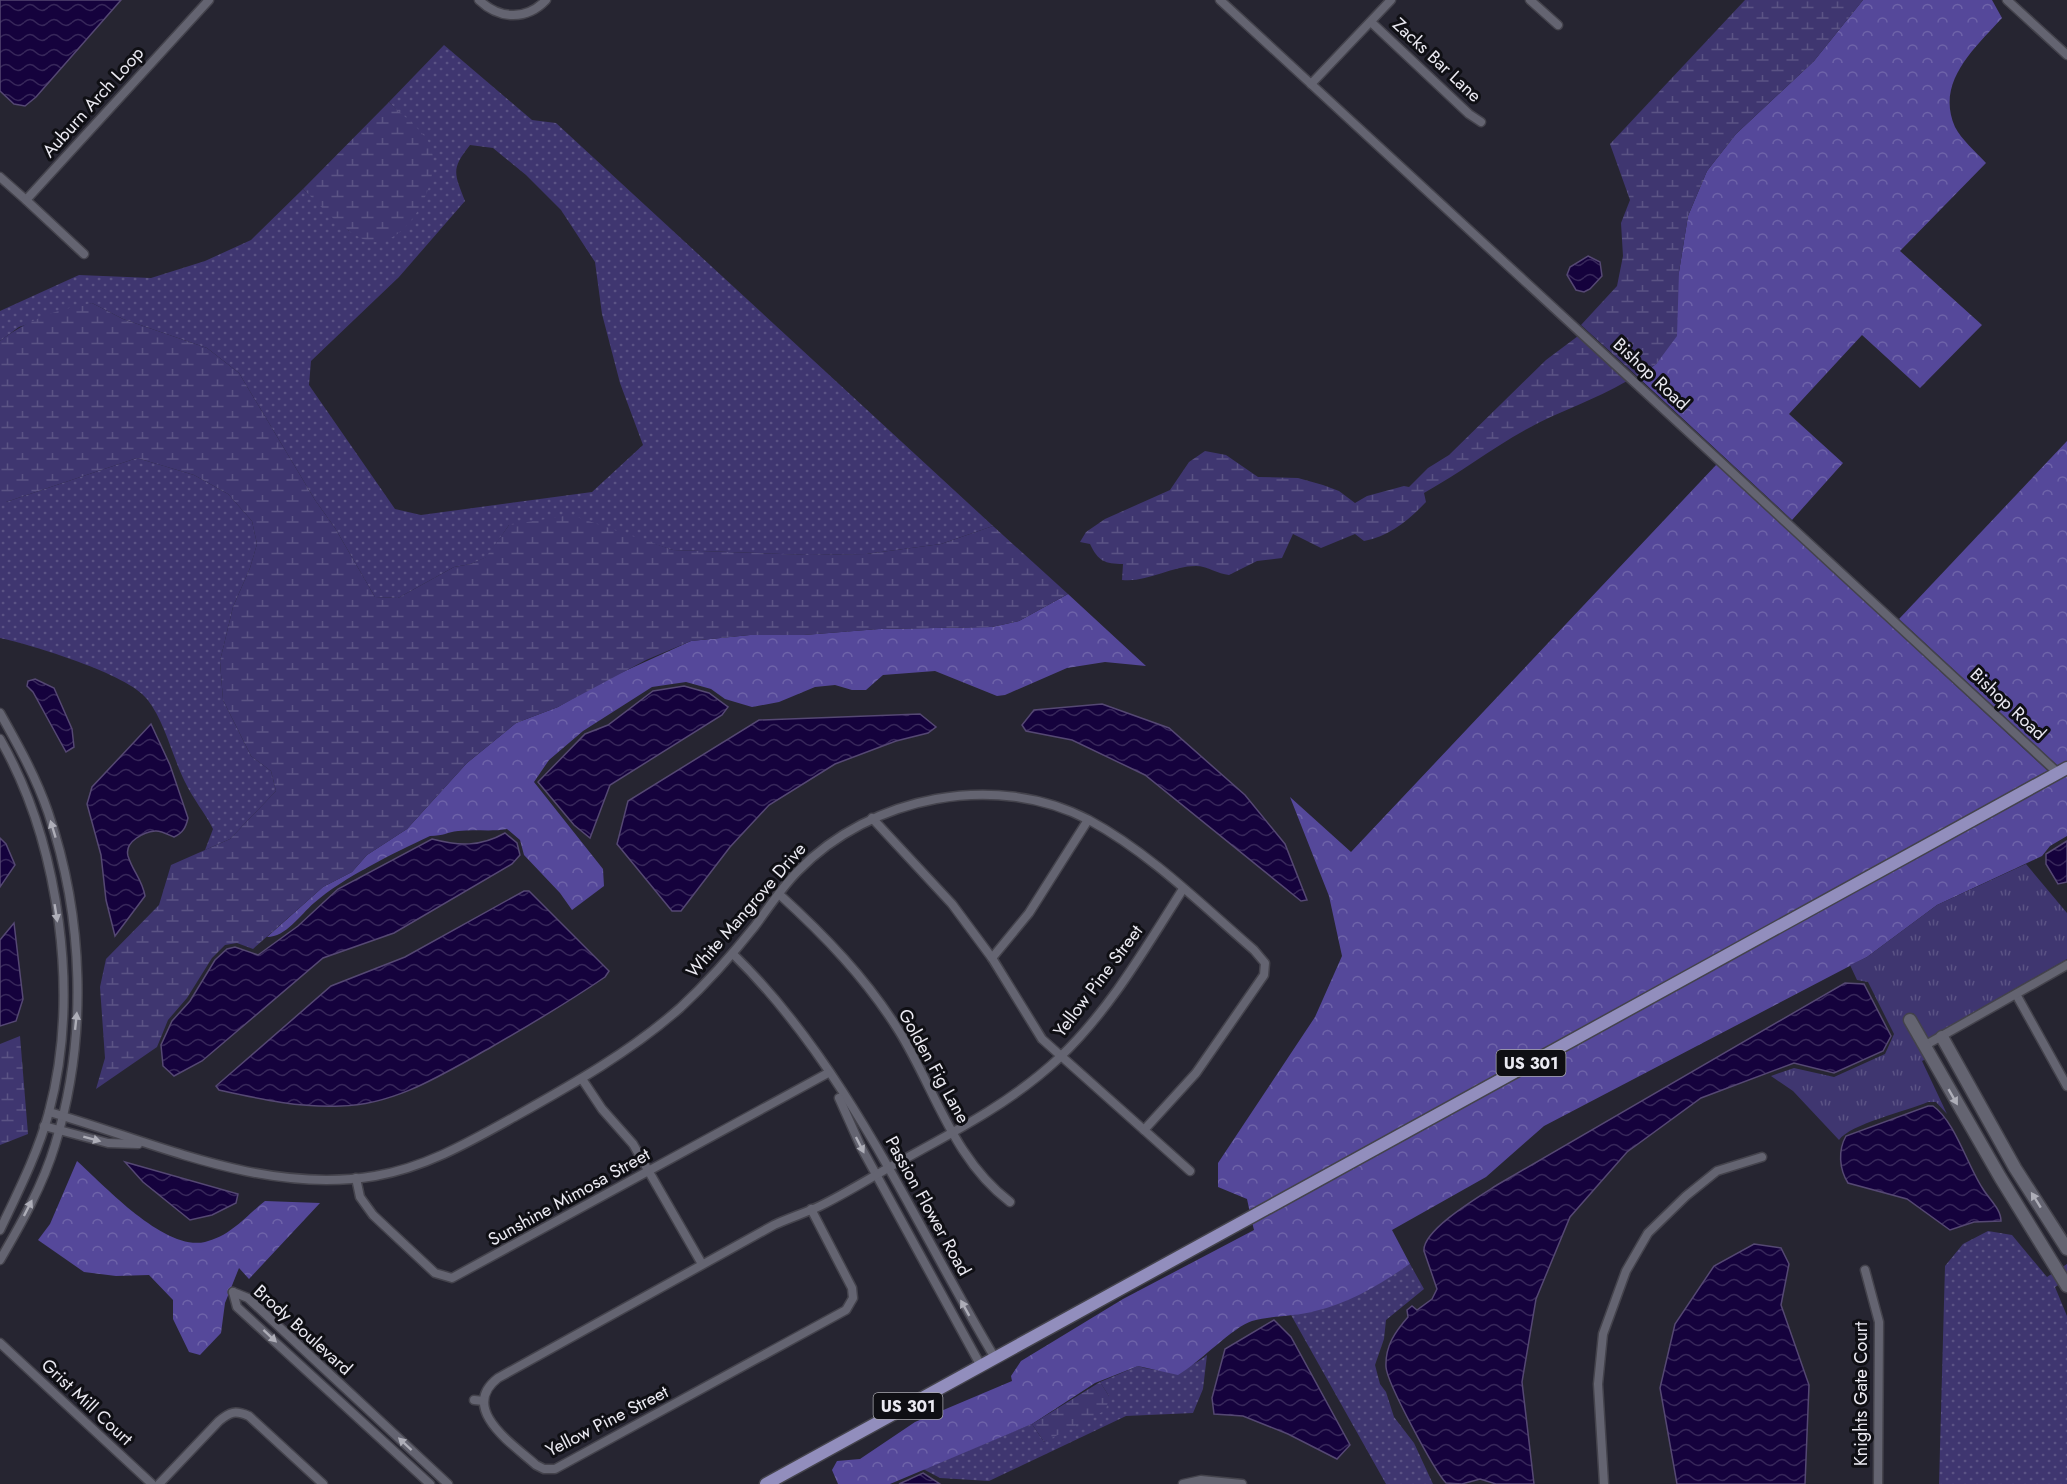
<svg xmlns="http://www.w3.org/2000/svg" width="2067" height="1484" viewBox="0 0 2067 1484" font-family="Jost,sans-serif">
<defs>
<pattern id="grass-dots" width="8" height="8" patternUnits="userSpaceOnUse" patternTransform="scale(1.5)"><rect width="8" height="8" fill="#3f3670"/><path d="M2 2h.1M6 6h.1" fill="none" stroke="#5b5385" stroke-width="1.8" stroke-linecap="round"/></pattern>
<pattern id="forest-crowns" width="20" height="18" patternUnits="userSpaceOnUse" patternTransform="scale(1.5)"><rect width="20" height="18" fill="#55489a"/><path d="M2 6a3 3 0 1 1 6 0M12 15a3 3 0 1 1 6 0" fill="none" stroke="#6e63a9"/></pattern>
<pattern id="wetland-marsh" width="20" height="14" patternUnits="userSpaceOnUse" patternTransform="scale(1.5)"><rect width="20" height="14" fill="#3f3670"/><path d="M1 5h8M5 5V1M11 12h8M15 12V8" fill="none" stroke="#5b5385"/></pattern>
<pattern id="park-tufts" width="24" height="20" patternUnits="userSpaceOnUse" patternTransform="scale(1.5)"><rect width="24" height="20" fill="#3f3670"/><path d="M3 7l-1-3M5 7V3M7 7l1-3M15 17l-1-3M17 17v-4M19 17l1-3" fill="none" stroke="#5b5385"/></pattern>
<pattern id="water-waves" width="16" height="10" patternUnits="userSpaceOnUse" patternTransform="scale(1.5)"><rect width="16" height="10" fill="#15023d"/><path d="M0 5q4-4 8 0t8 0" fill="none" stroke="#37275a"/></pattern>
</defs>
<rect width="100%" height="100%" fill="#262531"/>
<g fill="url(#grass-dots)" fill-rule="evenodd">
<path d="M444,45L532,120L556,123L993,526L941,544L866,554L808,555L673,550L629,536L509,525L487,557L471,564L454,567L398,598L375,597L335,528L315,500L239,373L207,348L123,319L92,303L19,327L0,341V311L79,275L151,278L205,261L251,240L303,189L349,231L427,141L389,102ZM470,145L493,148L526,175L561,210L595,262L602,314L620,383L643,445L592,492L421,515L395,509L309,385L311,361L399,277L465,201C454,173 451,169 470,145Z"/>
<path d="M137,458L194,475L228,494L252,521L257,544L250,568L233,607L220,661L223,700L251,756L271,771L276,791L230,839L205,850L213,829C205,813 193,799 185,782C172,756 165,722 147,699C128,674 32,645 0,638V502H6Z"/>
<path d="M1988,1231L2012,1235L2047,1277L2067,1264V1280L2055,1287L2067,1316V1484H1939L1945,1266L1963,1244Z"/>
<path d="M1410,1264L1424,1289L1386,1320L1384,1339L1375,1365L1380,1384L1386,1392L1394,1417L1414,1443L1433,1484H1386L1291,1315C1336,1308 1373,1289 1410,1264Z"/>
<path d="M1207,1355L1203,1389L1193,1413L1126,1416L989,1481L940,1478L923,1469L1032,1424L1044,1442L1109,1396L1100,1382L1138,1366C1162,1374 1187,1372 1207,1355Z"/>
</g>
<g fill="url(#forest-crowns)">
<path d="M1863,0H1992L2002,18C1975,48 1935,82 1955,127C1961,139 1976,152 1986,163L1900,251L1982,325L1920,388L1862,335L1789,414L1843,463L1792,520L1639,378L1657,363L1679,272L1688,216L1707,171L1736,134L1814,61Z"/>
<path d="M2067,441V763L2059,767L1899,619Z"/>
<path d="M1717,464L2050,773L1250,1213L1247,1199L1218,1187V1163L1315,1017L1342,956L1329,896L1290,797L1351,852Z"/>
<path d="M1068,594L1146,666L1105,662L1067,668L1005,695L997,696L935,671L883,675L866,690H852L835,685L815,687L779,702L752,707L725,699L711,689L686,682L652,687L583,731L549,760L534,782L603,869L604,886L572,910L560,893L524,855L520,840L507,829C491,832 475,829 458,831C447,832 444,836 430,836C394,853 344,877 314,903C300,915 286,937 267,937L323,887L352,872L367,855L407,829L467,763L516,723L558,707L603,681L691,641L750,635H804L879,629L992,627L1019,621Z"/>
<path d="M2067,774V836L2050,846L2042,856L1937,905L1867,957L1544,1126L1486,1177L1392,1230L1410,1264C1381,1284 1350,1303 1315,1311C1294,1317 1273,1315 1252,1321C1233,1327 1200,1362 1178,1375L1138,1366L1095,1383L1032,1424L890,1484H838L832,1470L837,1461L860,1459L915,1422L1012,1381L1011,1376L1021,1361L1123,1299L1254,1230L1252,1222Z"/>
<path d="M77,1161C105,1186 164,1251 205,1242C231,1236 246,1216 265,1201L320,1203L249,1279L239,1268L225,1303L221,1333L200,1355L189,1352L173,1319V1300L149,1275L116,1276L84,1272L38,1240L50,1224Z"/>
</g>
<g fill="url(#wetland-marsh)">
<path d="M1745,0H1863L1814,61L1736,134L1707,171L1688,216L1679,272L1677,336L1657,363L1639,378L1581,325L1617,286L1623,256L1621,223L1630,200L1610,144Z"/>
<path d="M389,102C401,114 419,127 428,141C446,171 413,241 376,242C352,242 319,204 303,189Z"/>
<path d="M92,303L123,319L207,348L239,373L315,500L335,528L375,597L398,598L454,567L471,564L486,557L509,525L571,515L673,550L808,555L866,554L941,544L993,526L1068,594L1019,621L992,627L879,629L804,635H750L691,641L646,660L558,707L516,723L467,763L407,829L367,855L352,872L323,887L253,949L237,943L225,945L212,958L187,998L168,1020L157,1047L96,1089L105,1058L100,987L106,959L159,905L171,865L230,839L276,791L271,771L251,756L223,700L220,661L233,607L250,568L257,544L252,521L228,494L194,475L137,458L6,502H0V341C29,319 56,310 92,303Z"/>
<path d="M1578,336L1627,381C1595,400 1559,411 1527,429C1491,449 1460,473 1424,493L1426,502C1408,521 1390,536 1364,541L1355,534L1321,548L1293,534L1282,558L1257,561L1229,575C1218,574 1207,566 1196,566C1171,566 1146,583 1122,580L1123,564C1105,564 1098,561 1090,544L1080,542L1086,532L1105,519L1170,490L1189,462L1205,451L1226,455L1258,477L1298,478L1323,485L1339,491L1355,503L1367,496L1404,486L1409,487L1428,468L1449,455L1546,360Z"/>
<path d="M20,1036L28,1134L0,1145V1044Z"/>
<path d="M1100,1382L1109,1396L1106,1410L1044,1442L1032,1424Z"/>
</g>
<path fill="url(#park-tufts)" d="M2026,864L2067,913V959L1927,1039L1913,1013L1904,1018L1926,1059L1922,1061L1947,1114L1936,1102H1928C1907,1111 1850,1124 1839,1140L1793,1091L1771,1076L1794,1068L1834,1077L1885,1054L1894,1034L1868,982L1857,980L1850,965L1867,957L1937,905Z"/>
<g fill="url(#water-waves)" stroke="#554873" stroke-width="1.5">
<path d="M0,0H121L36,97L25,106L14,104L0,91Z"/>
<path d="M1588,256L1600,262L1602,276L1590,289L1584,292L1576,290L1567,275L1570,267Z"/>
<path d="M35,679L54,688L72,729L74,747L66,752L33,692L27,686L28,681Z"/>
<path d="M684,686L709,693L728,707L722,715L610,785L590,838L574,825L538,782L585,734L608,725L653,691Z"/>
<path d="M1102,704L1169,728L1245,795L1285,844L1307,900L1301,901L1145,775L1072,740L1026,731L1022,725L1034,710Z"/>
<path d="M920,714L936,727L928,733L896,741L835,764L769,805L730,847L681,911H672L617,844L628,801L759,720Z"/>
<path d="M151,724L170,765L188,818C186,827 183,833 174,837C169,835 160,830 155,831C145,832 124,841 128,856C133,872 142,879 145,896L115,936L106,900L101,855L87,804L92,787Z"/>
<path d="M505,833L517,843L520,855L512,864L394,933L323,958L202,1061L174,1076L163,1066L161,1045L172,1021L190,1001L215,960L227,949L235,947L258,955L298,926L338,889L432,839C459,846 480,847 505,833Z"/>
<path d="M0,838L6,844L15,865L0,887Z"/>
<path d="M2067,841V882L2058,884L2046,864V854Z"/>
<path d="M524,891H529L609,971L605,977C567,1003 528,1026 488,1049C443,1074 395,1105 341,1106C299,1108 260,1099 219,1090L216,1086L331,986L405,957Z"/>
<path d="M14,923L23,999L16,1021L0,1026V940Z"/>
<path d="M1845,983L1864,984L1891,1036L1883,1051L1834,1073L1794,1063L1701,1098L1627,1152L1570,1217L1536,1299L1522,1382L1534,1484H1496L1480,1479L1462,1484L1446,1483C1434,1470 1387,1383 1386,1367C1385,1346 1395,1332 1408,1317L1407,1310L1412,1306L1417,1310L1432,1299L1437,1289L1424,1251C1422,1230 1480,1196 1497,1185Z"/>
<path d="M1928,1106H1933C1955,1121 1968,1167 1983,1189C1989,1199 2001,1209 2001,1221L1974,1222L1950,1230L1907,1199L1848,1183C1839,1169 1838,1150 1846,1136Z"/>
<path d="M125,1162L238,1194L236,1203L212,1215L190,1220L143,1182Z"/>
<path d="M1754,1244L1781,1248L1789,1264L1781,1305L1809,1385L1805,1484H1677L1660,1388L1675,1324L1714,1266Z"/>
<path d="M1274,1320L1291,1337L1350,1445L1337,1459L1288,1434L1243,1416L1214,1414L1212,1398L1225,1349Z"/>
<path d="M923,1473L940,1484H899Z"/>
</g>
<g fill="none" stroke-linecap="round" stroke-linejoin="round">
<g stroke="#44434c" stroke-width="11">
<g id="street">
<path d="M479,0C499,19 526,21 546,0"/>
<path d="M1220,0L2058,773"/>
<path d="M1530,0L1558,25"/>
<path d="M2007,0L2067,55"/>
<path d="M1371,22L1469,114L1481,122"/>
<path d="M1311,84L1391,0"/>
<path d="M0,177L26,200L209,0"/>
<path d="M26,200L84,254"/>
<path d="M0,713C18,745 36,777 48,812C84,917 88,1038 55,1145C43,1185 21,1224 0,1260"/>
<path d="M0,739C60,844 80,995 49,1112C38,1153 18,1192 0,1230"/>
<path d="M872,818L952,904L992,958L1042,1039L1190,1171"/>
<path d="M779,894C824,935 866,978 899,1031C935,1089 953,1159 1010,1202"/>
<path d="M733,954C848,1066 913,1221 995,1358"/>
<path d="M992,958L1029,913L1088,820"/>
<path d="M2017,996L2067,1086"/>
<path d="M1924,1046L2067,965"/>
<path d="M582,1079L602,1109L633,1144L702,1264"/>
<path d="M839,1098L861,1147L981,1366"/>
<path d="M49,1112C154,1142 263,1195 375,1176C427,1167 471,1141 516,1116C573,1084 630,1052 680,1008C707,983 732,955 755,926C769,907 782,887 798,871C871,796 996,771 1089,820C1150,853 1202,905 1254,950L1265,963L1264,975L1196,1073L1144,1130"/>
<path d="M44,1126L108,1143L138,1144"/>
<path d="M356,1178L360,1197L373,1215L435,1273L452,1278L828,1073"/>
<path d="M811,1209L852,1288L853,1298L846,1310L555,1469H544L536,1465C514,1445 458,1409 498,1378L774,1225C789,1218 805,1213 820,1206C847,1193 873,1176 899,1162C956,1131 1012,1102 1059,1058C1110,1010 1146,947 1183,889"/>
<path d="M1865,1270L1879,1322L1878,1484"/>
<path d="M233,1292L248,1298L448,1484"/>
<path d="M233,1292L237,1307L430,1484"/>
<path d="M0,1343L152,1484"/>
<path d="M474,1400L484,1401"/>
<path d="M159,1484L219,1421C230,1412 235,1410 249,1416L323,1484"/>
<path d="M1183,1484L1201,1480L1242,1484"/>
<path d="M1604,1484L1598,1384L1603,1334L1626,1271L1648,1233L1686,1196L1717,1171L1762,1157"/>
</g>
</g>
<g stroke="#44434c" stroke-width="15">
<g id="secondary">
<path d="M1910,1020L2000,1177L2067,1286"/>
<path d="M1942,1037L2015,1168L2067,1249"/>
</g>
</g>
<g stroke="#44434c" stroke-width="15">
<path id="primary" d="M766,1484L2067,768"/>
</g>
<use href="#street" stroke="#646471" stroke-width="8"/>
<use href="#secondary" stroke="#646471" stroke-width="12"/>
<use href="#primary" stroke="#928ebd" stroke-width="12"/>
</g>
<defs><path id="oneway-solid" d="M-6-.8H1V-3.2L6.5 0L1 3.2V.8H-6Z" transform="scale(1.5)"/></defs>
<g fill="#aeaeb8">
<use href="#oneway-solid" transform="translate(53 829) rotate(-107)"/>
<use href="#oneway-solid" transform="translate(56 913) rotate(81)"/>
<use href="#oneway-solid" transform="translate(76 1021) rotate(-84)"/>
<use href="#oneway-solid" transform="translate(1953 1097) rotate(60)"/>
<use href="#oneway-solid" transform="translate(92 1139) rotate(15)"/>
<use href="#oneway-solid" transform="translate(860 1145) rotate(63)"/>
<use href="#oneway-solid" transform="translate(2036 1200) rotate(-122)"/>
<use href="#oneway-solid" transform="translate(28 1208) rotate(-63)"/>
<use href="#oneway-solid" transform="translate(965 1308) rotate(-119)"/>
<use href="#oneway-solid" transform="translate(270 1336) rotate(43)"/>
<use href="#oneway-solid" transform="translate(405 1444) rotate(-137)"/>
</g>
<g text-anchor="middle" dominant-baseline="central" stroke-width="6" stroke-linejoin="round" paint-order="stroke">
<g fill="#0f0f14" stroke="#a9a8af" stroke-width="1.5">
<rect x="1496.5" y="1050" width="69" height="26" rx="4.5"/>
<rect x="873.5" y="1393" width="69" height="26" rx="4.5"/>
</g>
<g font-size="16" font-weight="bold" fill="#ebeaf2">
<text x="1531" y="1063">US 301</text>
<text x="908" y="1406">US 301</text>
</g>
<g font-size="18" fill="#ebeaf2" stroke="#0f0f14">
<text transform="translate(1437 60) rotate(43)">Zacks Bar Lane</text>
<text transform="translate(93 102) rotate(-48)">Auburn Arch Loop</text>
<text transform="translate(1651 374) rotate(43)">Bishop Road</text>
<text transform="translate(2008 704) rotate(43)">Bishop Road</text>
<text transform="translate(746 910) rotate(-49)">White Mangrove Drive</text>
<text transform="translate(1098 981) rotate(-53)">Yellow Pine Street</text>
<text transform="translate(934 1066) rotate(61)">Golden Fig Lane</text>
<text transform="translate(569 1197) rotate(-29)">Sunshine Mimosa Street</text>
<text transform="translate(928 1206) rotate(61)">Passion Flower Road</text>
<text transform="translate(303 1330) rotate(42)">Brody Boulevard</text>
<text transform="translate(1861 1394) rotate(-90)">Knights Gate Court</text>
<text transform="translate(87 1402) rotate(43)">Grist Mill Court</text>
<text transform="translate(607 1421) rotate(-27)">Yellow Pine Street</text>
</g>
</g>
</svg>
